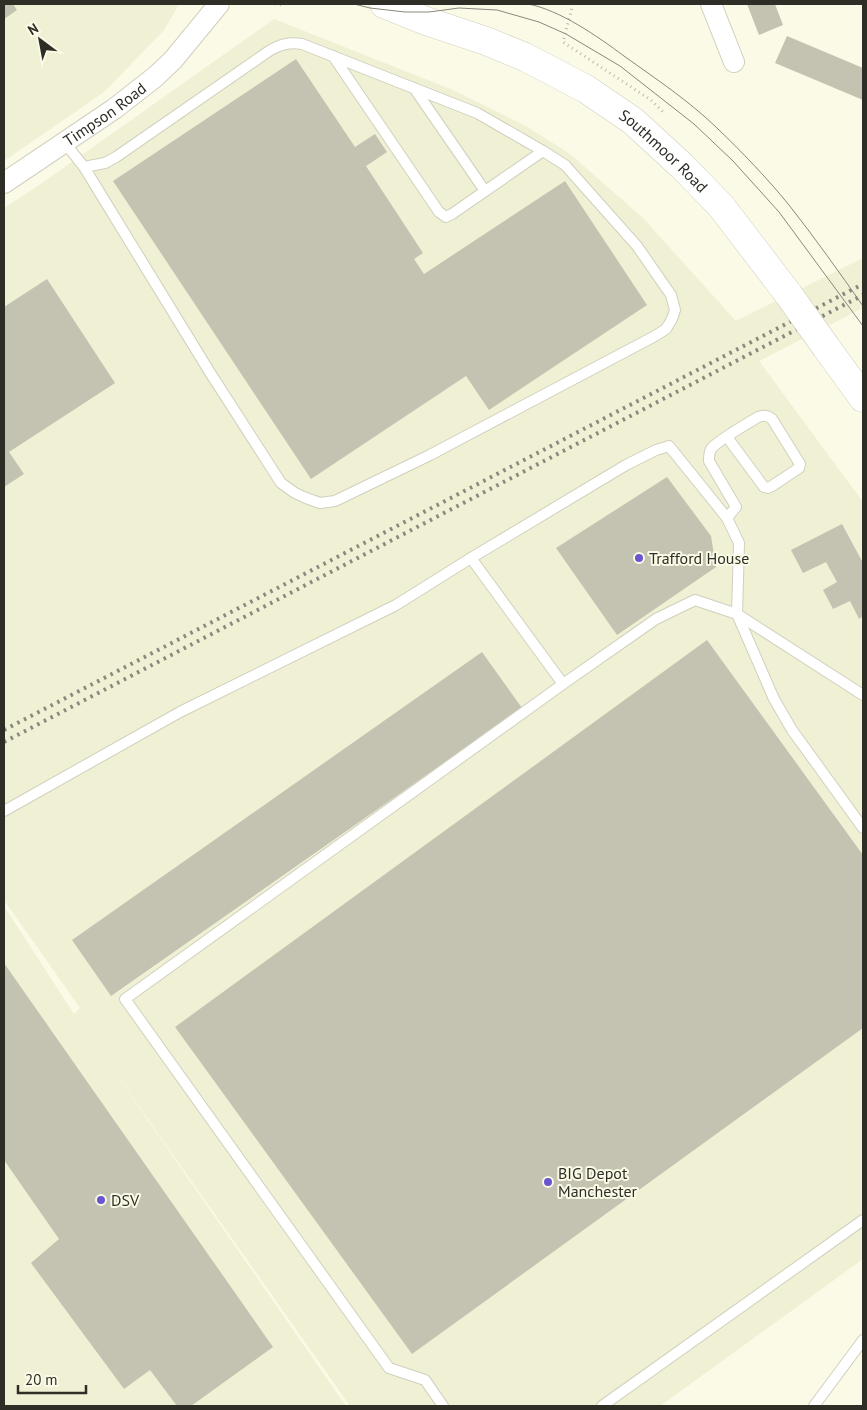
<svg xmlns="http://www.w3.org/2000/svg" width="867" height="1410" viewBox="0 0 867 1410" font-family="'PT Sans',sans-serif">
<rect width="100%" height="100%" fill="#fafae7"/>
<g fill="#f0f0d5">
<path d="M4,4H179L164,30L104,92L4,161Z"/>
<path d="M274,19L453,90L526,126L570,154L643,218L736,321L863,258V308L759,361L863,502V1259L660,1406H350L97,1047L346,1406H4V906L74,1014L80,1008L4,900V208L35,188Z"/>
</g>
<g fill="#c4c3b1">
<path d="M4,4H13L17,10L4,19Z"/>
<path d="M747,4H775L783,25L759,35Z"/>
<path d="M787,36L863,68V100L775,63Z"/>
<path d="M296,59L355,147L375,134L387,152L366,166L423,253L414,259L424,274L565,181L647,305L489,410L466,376L311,479L113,181Z"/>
<path d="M47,279L115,383L9,452L24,474L4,487V307Z"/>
<path d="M667,477L711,536L716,567L617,635L556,548Z"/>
<path d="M842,524L863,563V616L859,619L850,601L833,609L823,590L837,582L826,562L803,573L791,550Z"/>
<path d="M707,640L863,855V1028L412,1354L175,1027Z"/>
<path d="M482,652L522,708L111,996L72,940Z"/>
<path d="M4,963L273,1347L191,1406H177L150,1370L124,1389L31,1263L59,1239L4,1160Z"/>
</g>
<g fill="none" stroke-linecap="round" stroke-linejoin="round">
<g stroke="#d1d0be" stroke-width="12">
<g id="lane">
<path d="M333,56L439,212L446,217L452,214L543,151"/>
<path d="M414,88L485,191"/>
<path d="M65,143L84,167L209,371L281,483L295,493L306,498L320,503L335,501L430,455L655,336L666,329L672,319L675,310L671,295L637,246L565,165L543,151L477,113L302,44C289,42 281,44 269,51L116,157L105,163L84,167"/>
<path d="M727,518L736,507L709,461C709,456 709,453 711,449C718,440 747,424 758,417C764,415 767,415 772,419L800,464L799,468L772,486L768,488L764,487L727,437"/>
<path d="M471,558L563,684"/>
<path d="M4,811L180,712L396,605L471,558L626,465L656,450L669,446L727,518L739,543L737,614L863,695"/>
<path d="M443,1406L425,1380L389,1368L125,999L563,684L656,619L695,600L737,614L774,699L792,730L863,828"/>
<path d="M602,1406L863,1220"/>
<path d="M814,1406L863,1340"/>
</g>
</g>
<g stroke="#d1d0be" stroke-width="22">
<g id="street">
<path d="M711,4L734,62"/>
<path id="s1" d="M4,183L114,109L155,77L173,60L219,4"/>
</g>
</g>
<g stroke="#d1d0be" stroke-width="29">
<g id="secondary">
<path id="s2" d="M384,4L426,21L486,41L525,57L586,89L633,121L682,166L721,206L789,295"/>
<path d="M826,347L863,398"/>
</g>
</g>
<g stroke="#babaaa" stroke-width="3" stroke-dasharray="1 4" stroke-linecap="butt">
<path d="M275,4L284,5L285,4"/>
<path d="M573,4L563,42L651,100L663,112"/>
</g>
<use href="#lane" stroke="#fff" stroke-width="10"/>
<use href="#street" stroke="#fff" stroke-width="20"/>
<use href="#secondary" stroke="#fff" stroke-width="28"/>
<g stroke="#89897d" stroke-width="1">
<path d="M354,4L370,8L405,12H429L459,8L497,10L539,22L566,34L620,66L694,124L733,161L779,212L863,326"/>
<path d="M528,4C560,10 597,36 624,56C656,79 688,100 717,128C742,152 767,178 789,205C815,238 839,272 863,306"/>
</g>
<g stroke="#89897d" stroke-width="4" stroke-dasharray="2.5 5" stroke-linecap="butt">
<path d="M4,730L863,284"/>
<path d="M4,742L863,295"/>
</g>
<g stroke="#d1d0be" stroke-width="29" stroke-linecap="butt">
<path id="secondary-bridge" d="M789,295L826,347"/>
</g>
<use href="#secondary-bridge" stroke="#fff" stroke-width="28"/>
</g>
<g fill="#6955ce" stroke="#fafae7" stroke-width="2">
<circle cx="639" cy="558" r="5"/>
<circle cx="548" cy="1182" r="5"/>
<circle cx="101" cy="1200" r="5"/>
</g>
<g text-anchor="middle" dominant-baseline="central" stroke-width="4" stroke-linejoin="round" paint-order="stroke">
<g font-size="16" fill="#2e2e27" stroke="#fafae7">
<text stroke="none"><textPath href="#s1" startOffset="122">Timpson Road</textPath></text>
<text stroke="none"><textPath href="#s2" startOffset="319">Southmoor Road</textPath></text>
</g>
<g font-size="16" fill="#2e2e27" stroke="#fafae7" text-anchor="start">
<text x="649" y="558">Trafford House</text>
<text x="558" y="1173">BIG Depot<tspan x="558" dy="18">Manchester</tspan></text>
<text x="111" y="1200">DSV</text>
</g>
</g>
<rect width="867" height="1410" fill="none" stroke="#2e2e27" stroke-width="10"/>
<g transform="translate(40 40) rotate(328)" stroke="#fafae7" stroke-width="4" paint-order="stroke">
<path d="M0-4L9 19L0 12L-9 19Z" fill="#2e2e27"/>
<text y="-8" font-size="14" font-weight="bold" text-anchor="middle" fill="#2e2e27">N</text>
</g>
<path d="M18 1385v8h68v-8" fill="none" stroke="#2e2e27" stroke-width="2.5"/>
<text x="25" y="1385" font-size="15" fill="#2e2e27" stroke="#fafae7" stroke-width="4" paint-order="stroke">20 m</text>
</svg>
